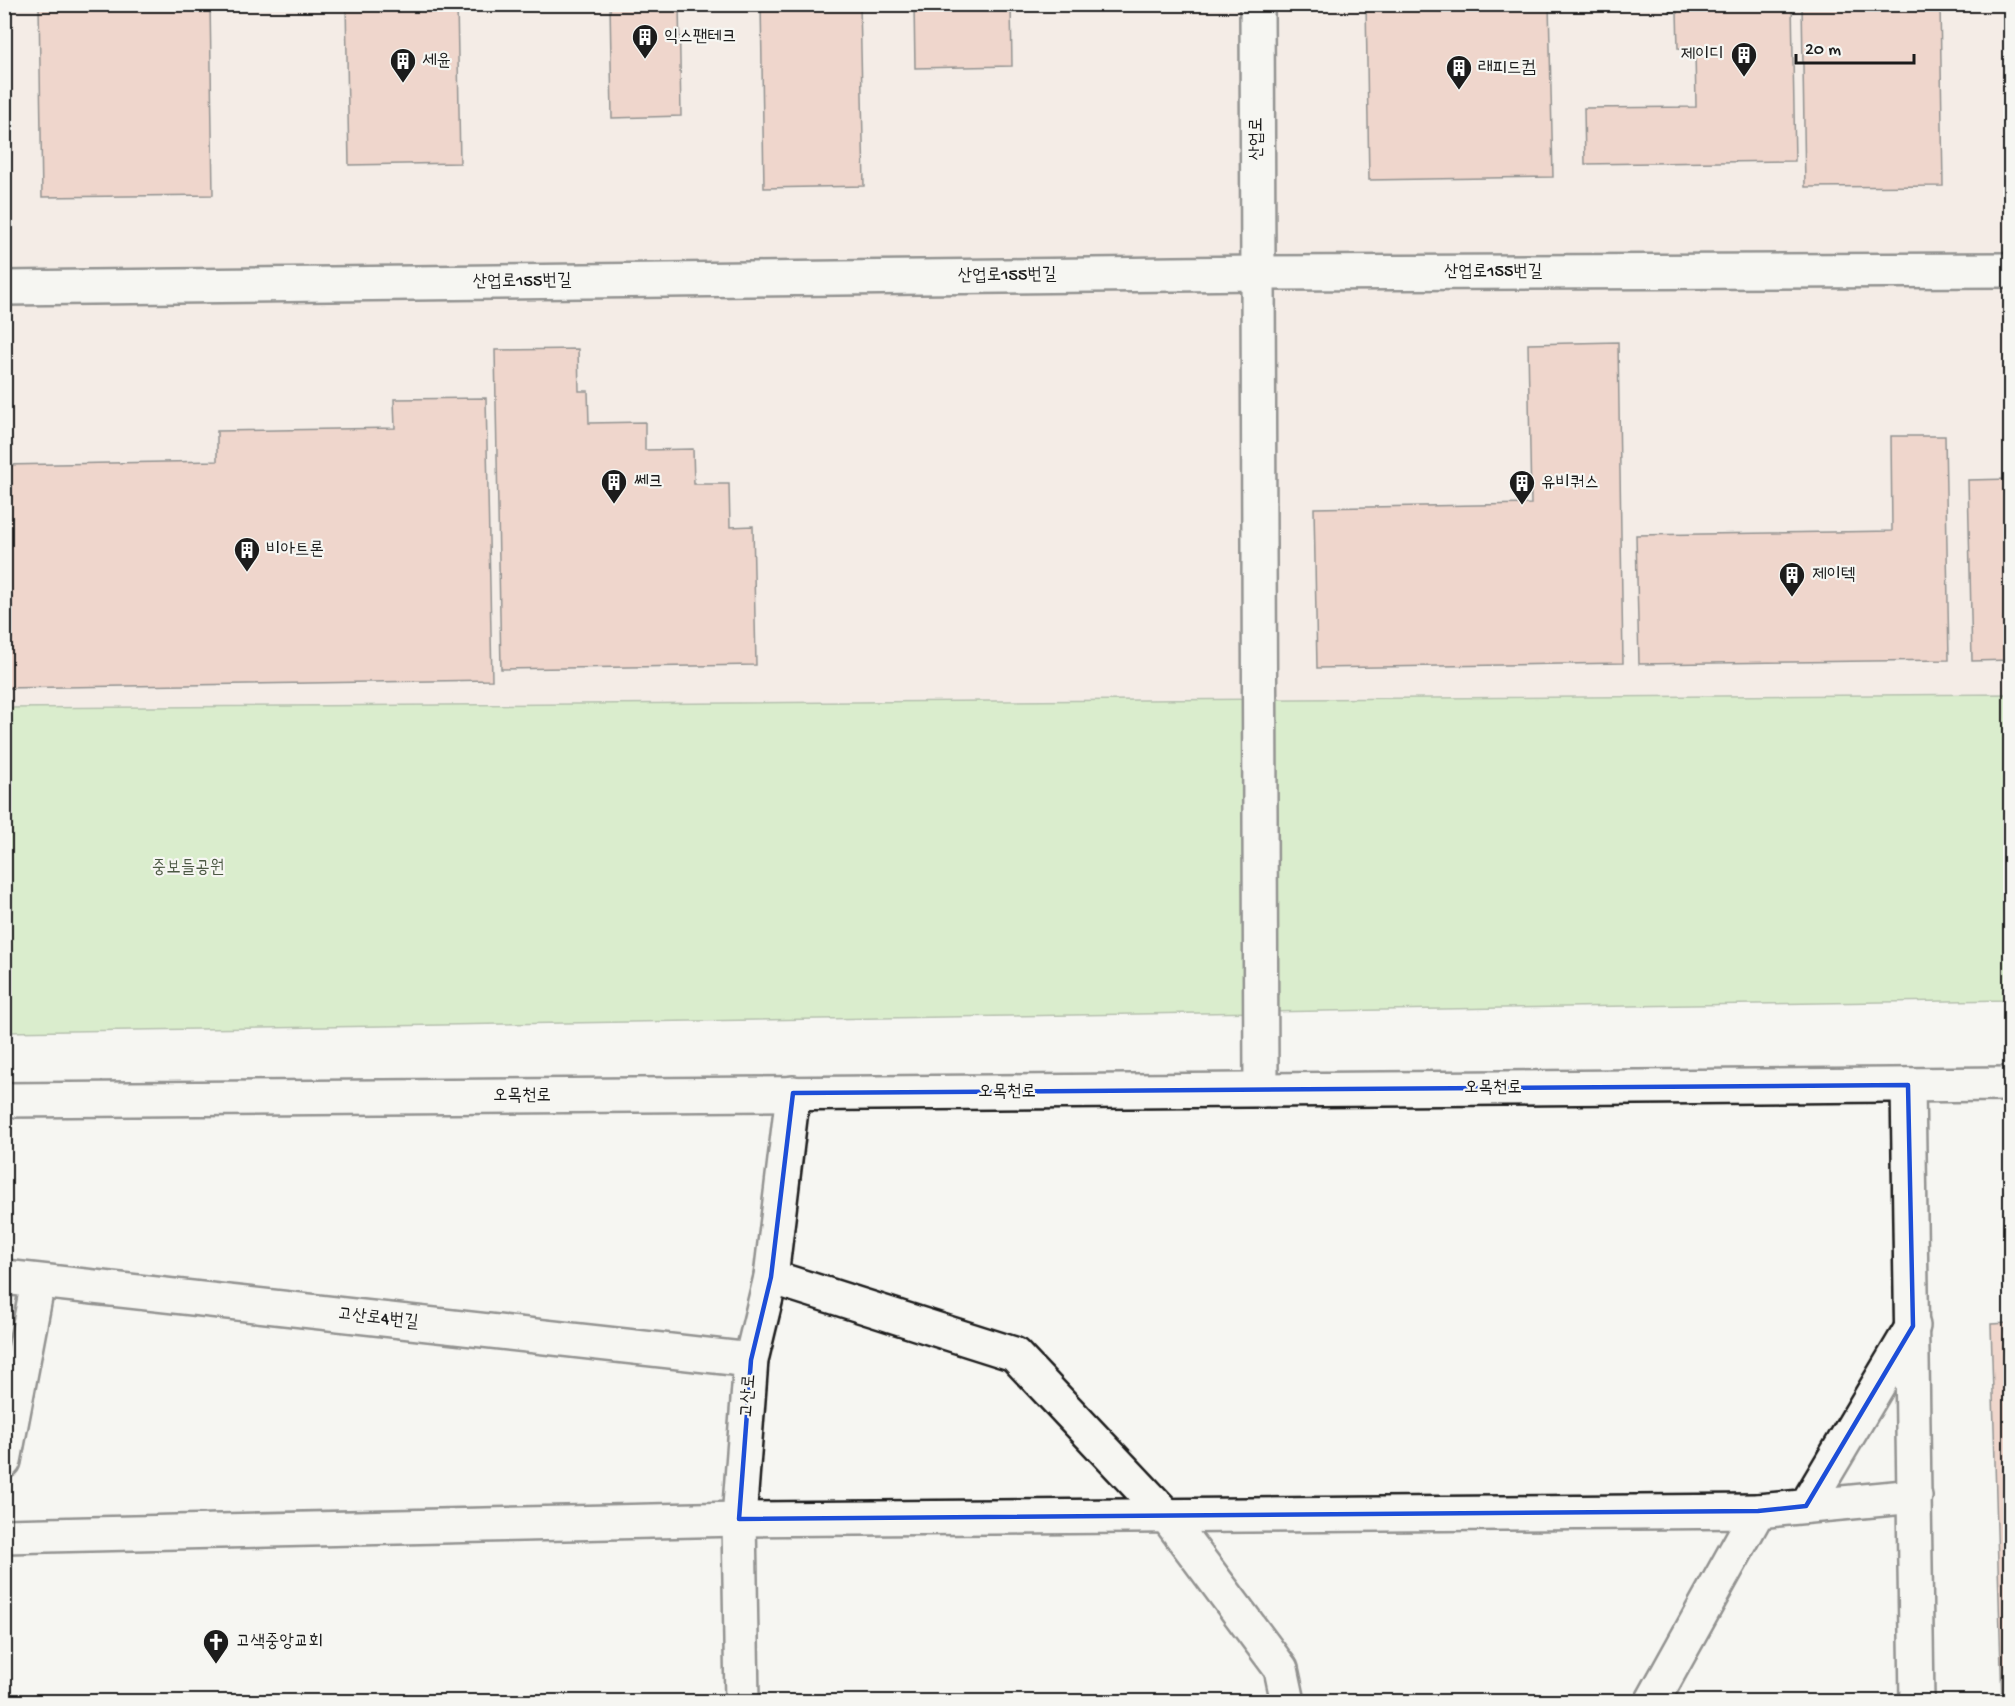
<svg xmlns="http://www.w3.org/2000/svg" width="2015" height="1706" viewBox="0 0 2015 1706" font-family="'Gochi Hand','Poor Story',sans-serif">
<rect width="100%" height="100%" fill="#f6f6f2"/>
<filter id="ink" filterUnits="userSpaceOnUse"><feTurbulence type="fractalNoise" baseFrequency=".0167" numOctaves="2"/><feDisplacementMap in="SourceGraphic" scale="12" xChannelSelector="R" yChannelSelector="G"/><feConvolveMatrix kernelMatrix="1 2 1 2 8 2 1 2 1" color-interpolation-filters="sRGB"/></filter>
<g filter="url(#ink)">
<path fill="#f1e1d8" d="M4,5H2010V694L5,708Z"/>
<path fill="#b9e39f" stroke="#6a805e" stroke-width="1.5" d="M2010,694V1000L5,1032L4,708Z"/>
<g fill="#e6af9d" stroke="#1c1c1c" stroke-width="1.5">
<path d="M39,4H210L213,195L42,197Z"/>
<path d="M346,4H457L460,163L349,165Z"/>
<path d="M610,4H679L681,116L612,118Z"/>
<path d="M761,4H860L864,186L764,188Z"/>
<path d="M914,4H1011L1012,66L915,68Z"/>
<path d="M1366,4H1549L1553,177L1369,180Z"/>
<path d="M1669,4H1792L1795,161L1585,164L1584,108L1696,107L1695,49L1678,48L1677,12H1669Z"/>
<path d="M1802,4H1940L1943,186L1805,187Z"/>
<path d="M1618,342L1623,663L1317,668L1314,508L1531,504L1528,344Z"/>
<path d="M578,349L579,391H588L589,423L645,422V450L693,449L694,484H729L730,527L753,526L756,665L501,669L495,350Z"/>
<path d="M486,398L492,680L4,688V465L217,461V431L395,428L394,399Z"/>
<path d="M1891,436H1945L1949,660L1639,664L1636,535L1892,531Z"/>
<path d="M2010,479V660L1972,661L1968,480Z"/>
<path d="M2010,1323V1702H2002L1991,1324Z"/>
</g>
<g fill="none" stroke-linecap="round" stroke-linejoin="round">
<g stroke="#1c1c1c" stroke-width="38">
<g id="minor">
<path d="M1257,4L1261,1090"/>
<path d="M4,288L1258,273L2010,270"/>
<path d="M1908,1085L1917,1702"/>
<path d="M4,1100L2010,1084"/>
<path d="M4,1277L751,1360"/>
<path d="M771,1277L1014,1354L1166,1515L1281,1669L1288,1702"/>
<path d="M4,1461L38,1282"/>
<path d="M1806,1506L1913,1326"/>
<path d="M4,1536L739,1519L1758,1511"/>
<path d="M742,1702L739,1519L751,1360L771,1277L793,1093"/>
<path d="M1652,1702L1758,1511L1915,1496"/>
</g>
</g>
<use href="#minor" stroke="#f6f6f2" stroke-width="33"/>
</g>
</g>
<path d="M0 0H2015V1706H0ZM1908,1085L1913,1326L1806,1506L1758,1511L739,1519L751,1360L771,1277L793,1093Z" fill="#f6f6f2" fill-opacity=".55" fill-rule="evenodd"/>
<path fill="none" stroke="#1d4ed8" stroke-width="4.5" stroke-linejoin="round" d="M1908,1085L1913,1326L1806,1506L1758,1511L739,1519L751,1360L771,1277L793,1093Z"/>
<defs>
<g id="building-pin" transform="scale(1.35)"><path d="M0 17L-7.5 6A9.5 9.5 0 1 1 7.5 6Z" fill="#1c1c1c" stroke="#f6f6f2"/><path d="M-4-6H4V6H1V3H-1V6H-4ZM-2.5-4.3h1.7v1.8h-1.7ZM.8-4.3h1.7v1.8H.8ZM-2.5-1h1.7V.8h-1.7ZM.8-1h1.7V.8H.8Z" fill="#fff"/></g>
<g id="church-pin" transform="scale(1.35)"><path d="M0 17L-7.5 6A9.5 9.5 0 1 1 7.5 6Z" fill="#1c1c1c" stroke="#f6f6f2"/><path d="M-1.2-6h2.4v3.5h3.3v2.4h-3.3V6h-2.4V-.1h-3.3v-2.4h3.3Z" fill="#fff"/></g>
</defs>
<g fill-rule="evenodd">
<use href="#building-pin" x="645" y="37"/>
<use href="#building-pin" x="1744" y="55"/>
<use href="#building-pin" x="403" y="61"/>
<use href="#building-pin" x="1459" y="68"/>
<use href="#building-pin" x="614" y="482"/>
<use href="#building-pin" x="1522" y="483"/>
<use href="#building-pin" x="247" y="550"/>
<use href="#building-pin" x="1792" y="575"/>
<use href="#church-pin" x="216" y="1642"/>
</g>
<g text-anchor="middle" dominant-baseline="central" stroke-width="4.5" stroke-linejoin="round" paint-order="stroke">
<g font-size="18" fill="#1c1c1c" stroke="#f6f6f2" text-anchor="start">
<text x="664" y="37">익스팬테크</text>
<text x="1724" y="55" text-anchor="end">제이디</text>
<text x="422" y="61">세윤</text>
<text x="1478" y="68">래피드컴</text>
<text x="634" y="482">쎄크</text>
<text x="1541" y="483">유비쿼스</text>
<text x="266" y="550">비아트론</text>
<text x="1812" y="575">제이텍</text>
<text x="236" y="1642">고색중앙교회</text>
</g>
<g font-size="18" fill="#1c1c1c" stroke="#f6f6f2">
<text transform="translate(1257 139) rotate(-90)">산업로</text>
<text x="1493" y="272">산업로155번길</text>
<text transform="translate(1007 276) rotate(-1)">산업로155번길</text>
<text transform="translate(522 282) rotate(-1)">산업로155번길</text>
<text x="1493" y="1088">오목천로</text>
<text x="1007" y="1092">오목천로</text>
<text x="522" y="1096">오목천로</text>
<text transform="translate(378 1319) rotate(6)">고산로4번길</text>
<text transform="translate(749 1396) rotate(-86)">고산로</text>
</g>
<g font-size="18" fill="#4b5843" stroke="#f6f6f2">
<text x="188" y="868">중보들공원</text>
</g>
</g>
<rect width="2015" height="1706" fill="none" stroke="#f6f6f2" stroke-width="24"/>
<rect x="12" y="12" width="1991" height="1682" fill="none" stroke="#1c1c1c" stroke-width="2" filter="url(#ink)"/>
<path d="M1796 54v9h118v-9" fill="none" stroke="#1c1c1c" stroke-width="3"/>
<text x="1805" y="54" font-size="18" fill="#1c1c1c" stroke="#f6f6f2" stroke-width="4.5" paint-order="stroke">20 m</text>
</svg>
